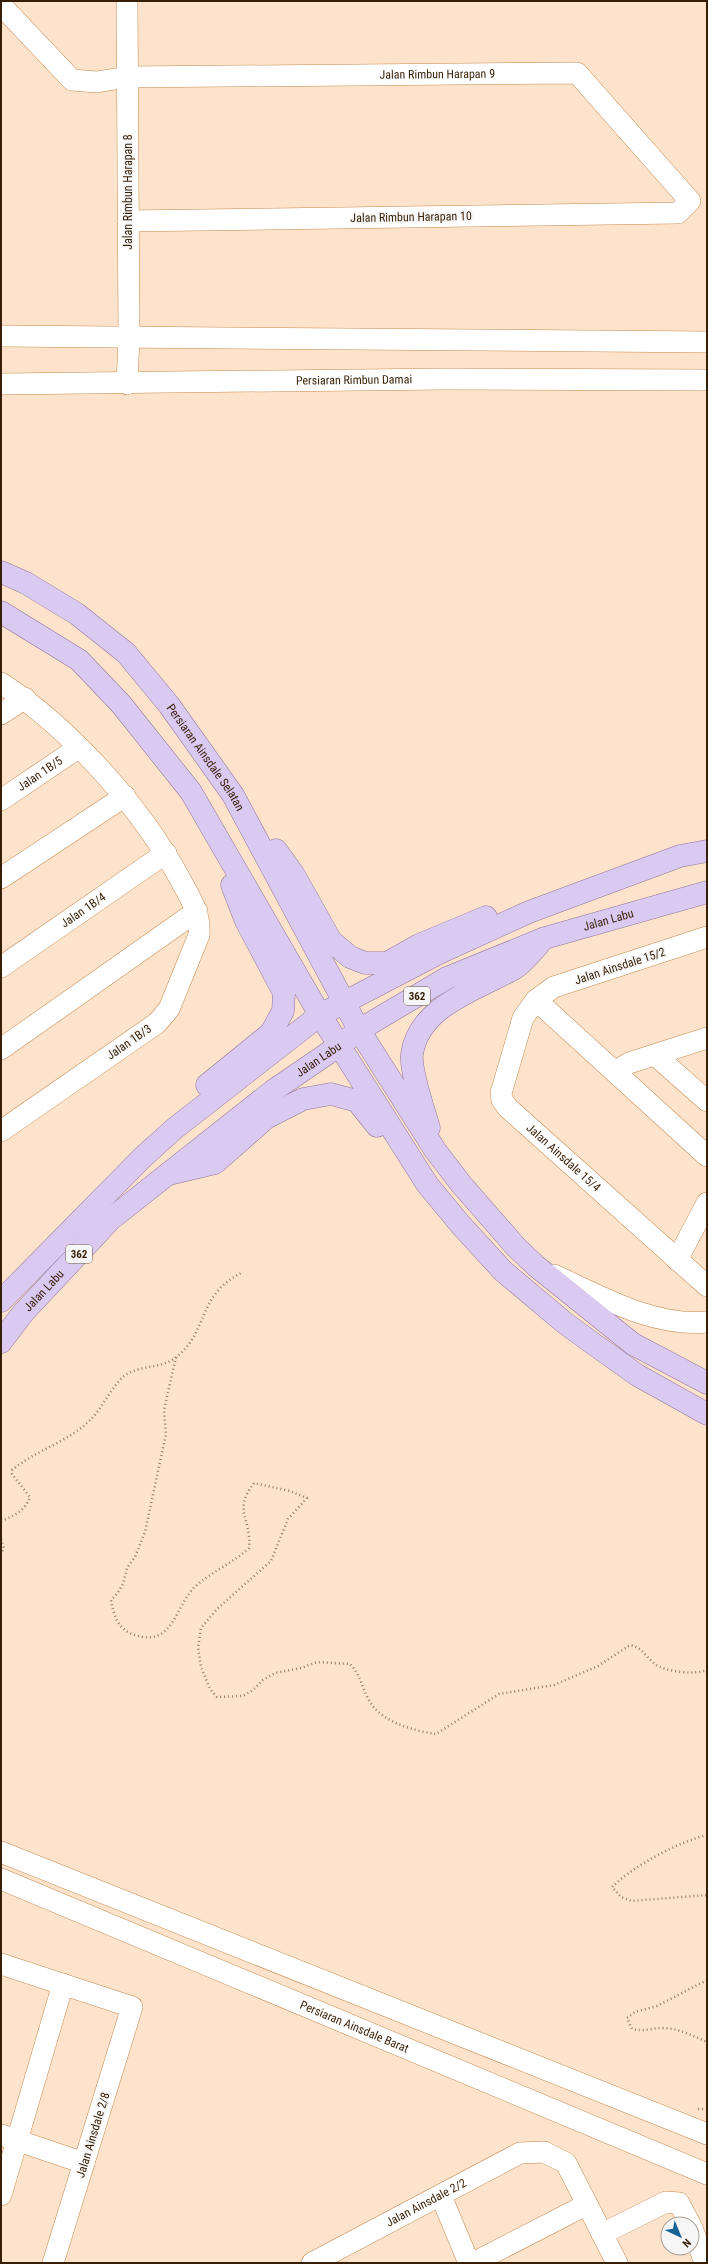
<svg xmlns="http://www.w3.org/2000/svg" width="708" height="2264" viewBox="0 0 708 2264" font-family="'Roboto Condensed',sans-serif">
<rect width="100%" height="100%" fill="#fee3cc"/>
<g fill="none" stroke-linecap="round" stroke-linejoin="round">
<g stroke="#c6894e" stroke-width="22">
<g id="minor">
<path id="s1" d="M1,5L72,80L96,82L128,77L577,73L690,201L678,213L128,221"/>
<path d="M1,336L707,342"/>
<path id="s2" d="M1,384L443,379L707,380"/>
<path d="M127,384L129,338L127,1"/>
<path d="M1,683C70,728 141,807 180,879C190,898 201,913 199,935L169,1009L157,1023L1,1131"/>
<path d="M1,714L25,698"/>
<path id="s3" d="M1,800L78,748"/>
<path d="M1,878L125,796"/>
<path id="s4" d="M707,937L554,987L536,1000L523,1018L501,1093L502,1100L508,1108L707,1286"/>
<path id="s5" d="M1,967L166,853"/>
<path d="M536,1000L707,1156"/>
<path d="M1,1049L197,911"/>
<path d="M655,1055L707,1101"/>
<path d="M615,1072L629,1063L707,1038"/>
<path d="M677,1260L707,1203"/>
<path d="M554,1275C602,1297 653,1327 707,1322"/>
<path d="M1,1852L707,2134"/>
<path id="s6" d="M1,1879L707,2174"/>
<path d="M1,1964L132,2007L53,2263"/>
<path d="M1,2135L84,2163"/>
<path d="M1,2195L63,1984"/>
<path d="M441,2196L469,2263"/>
<path d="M692,2228L705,2263"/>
<path d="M602,2234L666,2202L679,2203L690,2224"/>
<path id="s7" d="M312,2263L520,2153L544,2152L566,2163L617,2263"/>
<path d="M473,2263L586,2205"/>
</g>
</g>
<g stroke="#917698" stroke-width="23">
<g id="major">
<path id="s8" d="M1,572L26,583L77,614L126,653L169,705L233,795L359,1030L435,1150L461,1184L516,1247L536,1266L633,1344L707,1383"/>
<path d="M1,612L79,660L121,704L191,792L320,1015L427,1184L460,1224L503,1271L566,1324L637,1375L707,1414"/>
<path d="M276,850L294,875L331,941L350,957L365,963H387L419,945L486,917"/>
<path d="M207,1085L271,1033L283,1011L284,993L246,921L232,885"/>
<path d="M429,1128C424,1110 410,1071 412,1054C419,1005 479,989 515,968C524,962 532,952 539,944"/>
<path d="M173,1173L215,1163L266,1118L303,1099L331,1094L357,1101L377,1126"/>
<path d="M1,1301L143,1157L174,1129L320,1015L439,953L529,912L680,856L707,851"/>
<path id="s9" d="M1,1342L23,1313L111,1219L274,1090L340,1045L359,1030L447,978L545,938L707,892"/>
</g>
</g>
<g stroke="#947b62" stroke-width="2.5" stroke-dasharray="1 3" stroke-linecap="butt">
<path d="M176,1357L164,1410L166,1434L145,1532L135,1557L127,1568L123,1584L117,1594L111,1600C114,1616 118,1630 135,1635C175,1648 175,1603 197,1585C213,1571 233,1563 249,1548C252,1518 232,1512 254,1483L290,1491L307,1498L288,1519L271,1561L217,1609L201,1628L198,1648L201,1667L210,1689L217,1697L243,1696L253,1690L263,1680L275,1673L301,1668L317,1662L350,1664C361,1675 362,1689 370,1702C382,1722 414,1731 436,1734L499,1694L554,1685L598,1666L630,1645C642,1647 646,1657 655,1664C665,1672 696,1675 707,1670"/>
<path d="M1,1521C14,1516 25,1511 30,1497L12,1474V1470C36,1450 73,1440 93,1417C103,1406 116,1380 127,1374C144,1364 163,1370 180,1354C209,1327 198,1294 243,1272"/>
<path d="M1,1539L4,1548L1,1553"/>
<path d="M707,1835C676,1843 635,1865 612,1887L621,1897L631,1901L707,1895"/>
<path d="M707,1980L657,2006L635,2012L627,2018L632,2029C644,2032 651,2028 663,2028C678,2028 693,2036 707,2042"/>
<path d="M698,2109H707"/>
</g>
<use href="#minor" stroke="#fff" stroke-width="21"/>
<use href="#major" stroke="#dac9f1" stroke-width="22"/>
</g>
<g text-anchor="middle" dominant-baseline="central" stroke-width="3.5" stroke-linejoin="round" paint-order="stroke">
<g fill="#f6f6f6" stroke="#70604d" stroke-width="1">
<rect x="404" y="987" width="26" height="18" rx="3"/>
<rect x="66" y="1245" width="26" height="18" rx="3"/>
</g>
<g font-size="11" font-weight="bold" fill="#371f05">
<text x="417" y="996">362</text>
<text x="79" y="1254">362</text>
</g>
<g font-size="12" fill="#371f05" stroke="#f6f6f6">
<text stroke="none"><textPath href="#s1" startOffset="469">Jalan Rimbun Harapan 9</textPath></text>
<text transform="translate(128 192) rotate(-90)">Jalan Rimbun Harapan 8</text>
<text transform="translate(411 217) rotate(-1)">Jalan Rimbun Harapan 10</text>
<text stroke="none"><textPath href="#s2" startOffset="353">Persiaran Rimbun Damai</textPath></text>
<text stroke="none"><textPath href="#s8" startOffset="281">Persiaran Ainsdale Selatan</textPath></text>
<text stroke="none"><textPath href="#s3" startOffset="47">Jalan 1B/5</textPath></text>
<text stroke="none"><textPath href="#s5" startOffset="100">Jalan 1B/4</textPath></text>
<text stroke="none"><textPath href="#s9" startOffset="751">Jalan Labu</textPath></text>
<text transform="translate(620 966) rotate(-18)">Jalan Ainsdale 15/2</text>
<text transform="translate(129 1042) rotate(-35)">Jalan 1B/3</text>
<text stroke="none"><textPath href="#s9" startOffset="427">Jalan Labu</textPath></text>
<text stroke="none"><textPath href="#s4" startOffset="375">Jalan Ainsdale 15/4</textPath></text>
<text stroke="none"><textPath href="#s9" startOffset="67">Jalan Labu</textPath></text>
<text stroke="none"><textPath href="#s6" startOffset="383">Persiaran Ainsdale Barat</textPath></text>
<text transform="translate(93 2135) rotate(-73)">Jalan Ainsdale 2/8</text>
<text stroke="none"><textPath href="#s7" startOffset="129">Jalan Ainsdale 2/2</textPath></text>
</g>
</g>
<rect width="708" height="2264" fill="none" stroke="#371f05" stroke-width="4"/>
<g transform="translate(680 2236) rotate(136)"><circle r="19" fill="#f6f6f6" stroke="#aaa096"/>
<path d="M0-3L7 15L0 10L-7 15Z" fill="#166396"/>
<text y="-6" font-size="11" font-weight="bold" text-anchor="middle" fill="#371f05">N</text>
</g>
</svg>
